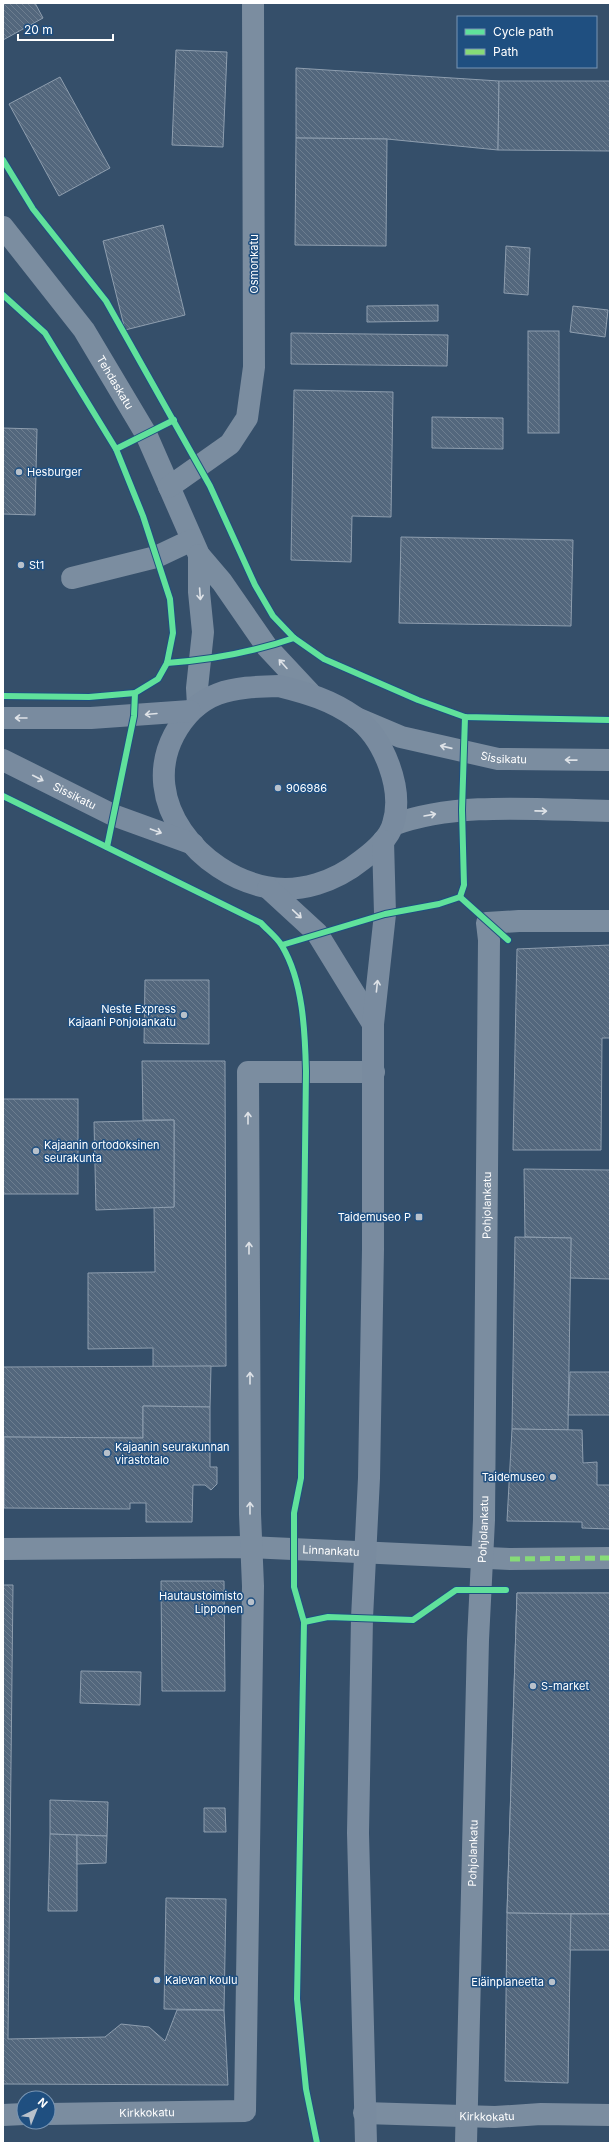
<svg xmlns="http://www.w3.org/2000/svg" width="613" height="2146" viewBox="0 0 613 2146" font-family="Inter,sans-serif">
<defs>
<pattern id="building-back-hatch" width="6" height="6" patternUnits="userSpaceOnUse"><rect width="6" height="6" fill="#53677d"/><path d="M-1 5l2 2M0 0l6 6M5-1l2 2" fill="none" stroke="#6d7e90"/></pattern>
</defs>
<rect width="100%" height="100%" fill="#354f6a"/>
<g fill="url(#building-back-hatch)" stroke="#8e9eaf">
<path d="M3,3H35L43,18L3,40Z"/>
<path d="M176,50L227,52L223,147L172,145Z"/>
<path d="M296,68L499,81L498,150L387,139L296,138Z"/>
<path d="M60,77L110,168L59,196L9,104Z"/>
<path d="M499,81H610V151L498,150Z"/>
<path d="M296,138L387,139L386,246L295,245Z"/>
<path d="M163,225L185,315L125,330L103,241Z"/>
<path d="M506,246L530,248L528,295L504,293Z"/>
<path d="M438,305V321L367,322V306Z"/>
<path d="M573,306L608,310L605,337L570,332Z"/>
<rect x="528" y="331" width="31" height="102"/>
<path d="M291,333L448,335L447,366L291,364Z"/>
<path d="M294,390L393,392L391,517L352,516L351,562L291,560Z"/>
<path d="M432,417L503,418V449L432,448Z"/>
<path d="M3,428L37,429L35,515L3,514Z"/>
<path d="M401,537L573,540L571,626L399,623Z"/>
<path d="M610,945V1038H602L601,1150H513L517,949Z"/>
<path d="M145,980H209V1044L144,1043Z"/>
<path d="M142,1061H225L226,1366L153,1367V1348L88,1349V1273L155,1272L154,1207H174V1120H143Z"/>
<rect x="3" y="1099" width="75" height="95"/>
<path d="M174,1120V1207L96,1210L94,1122Z"/>
<path d="M524,1169L610,1170V1279L570,1278L571,1238L525,1237Z"/>
<path d="M515,1237L571,1238L568,1430L512,1429Z"/>
<path d="M211,1366L210,1407L143,1406V1438L3,1437V1367Z"/>
<path d="M570,1372H610V1415H568Z"/>
<path d="M143,1406L210,1407V1467H217V1484L211,1490L205,1485H193L192,1522H146V1503H130V1509L4,1508V1437L143,1438Z"/>
<path d="M512,1429L582,1430L583,1463L597,1462V1485H610V1529L582,1528V1522L507,1521Z"/>
<path d="M161,1581H224L225,1691H162Z"/>
<path d="M3,1585H13L8,2039L105,2037L121,2024L149,2027L165,2041L177,2010H224L228,2085L3,2084Z"/>
<path d="M517,1593H610V1914L507,1913Z"/>
<path d="M517,1593H610V1914L507,1913Z"/>
<path d="M81,1671L141,1672L140,1705L80,1703Z"/>
<path d="M50,1800L108,1802L107,1836L50,1834Z"/>
<path d="M204,1808H225L226,1832H204Z"/>
<path d="M50,1834L77,1835V1911H48Z"/>
<path d="M77,1835L107,1836L106,1863L77,1864Z"/>
<path d="M166,1898L226,1899L224,2010L164,2009Z"/>
<path d="M507,1913L571,1914L568,2083L505,2081Z"/>
<path d="M571,1914H610V1950H570Z"/>
</g>
<g fill="none" stroke-linecap="round" stroke-linejoin="round">
<g stroke="#7b8da0" stroke-width="22">
<path id="s1" d="M3,227L84,330L146,434L199,555L222,582L267,647L310,693"/>
<path d="M169,487L230,444L247,418L254,367L253,3"/>
<path d="M72,578L156,557L192,540"/>
<path d="M198,705L197,688L203,632L199,592V555"/>
<path id="s2" d="M356,718L401,737L498,759L610,760"/>
<path d="M393,825C458,801 540,810 610,811"/>
<path id="s3" d="M3,1549L251,1547L510,1559L610,1558"/>
<path id="s4" d="M364,2113L495,2117L541,2114L610,2115"/>
<path id="s5" d="M48,2114L245,2111L253,1586L250,1514L248,1072H374"/>
<path d="M3,2115L24,2114"/>
<path id="s6" d="M466,2143L478,1640L484,1520L489,940L487,923L519,921H610"/>
</g>
<g stroke="#798b9f" stroke-width="22">
<path d="M279,686C307,693 331,700 355,717C384,738 404,789 393,824C389,839 374,851 362,860C336,881 300,894 266,887C200,874 139,802 174,735C198,690 232,687 279,686Z"/>
<path d="M3,718H91L190,711"/>
<path id="s7" d="M3,760L113,815L193,844"/>
<path d="M268,888L317,933L373,1024"/>
<path d="M366,2143L358,1833L362,1618L369,1478L373,1249V1024L385,914L383,841"/>
</g>
<path stroke="#86db77" stroke-width="5" stroke-dasharray="10 5" stroke-linecap="butt" d="M510,1559L610,1558"/>
<g stroke="#1f4f80" stroke-width="8">
<g id="cycleway">
<path d="M3,160L33,209L106,301L210,486L255,585L273,616L294,638L324,659L418,700L465,717L610,720"/>
<path d="M3,295L45,333L116,449L143,516L170,599L173,633L167,663L158,679L135,693L89,697L3,696"/>
<path d="M116,449L174,420"/>
<path d="M167,663C210,660 253,652 294,638"/>
<path d="M3,796L261,923C267,930 277,937 282,946C303,981 305,1031 306,1071L301,1478L294,1513V1587L304,1622L297,1999L306,2089L317,2143"/>
<path d="M107,847L134,716L135,693"/>
<path d="M460,897L508,940"/>
<path d="M282,945L385,914L439,904L460,897L464,885L462,810L465,717"/>
<path d="M304,1622L328,1617L413,1620L456,1590H506"/>
</g>
</g>
<use href="#cycleway" stroke="#60e19b" stroke-width="6"/>
</g>
<defs><path id="oneway-shaft" d="M-6 0H5M1.5-3L5.5 0L1.5 3" fill="none" stroke-width="1.6" stroke-linecap="round" stroke-linejoin="round"/></defs>
<g stroke="#dee2e7">
<use href="#oneway-shaft" transform="translate(200 594) rotate(86)"/>
<use href="#oneway-shaft" transform="translate(283 664) rotate(-132)"/>
<use href="#oneway-shaft" transform="translate(151 714) rotate(175)"/>
<use href="#oneway-shaft" transform="translate(21 718) rotate(-180)"/>
<use href="#oneway-shaft" transform="translate(446 747) rotate(-167)"/>
<use href="#oneway-shaft" transform="translate(571 760) rotate(-179)"/>
<use href="#oneway-shaft" transform="translate(38 778) rotate(27)"/>
<use href="#oneway-shaft" transform="translate(541 811) rotate(1)"/>
<use href="#oneway-shaft" transform="translate(430 815) rotate(-10)"/>
<use href="#oneway-shaft" transform="translate(156 831) rotate(20)"/>
<use href="#oneway-shaft" transform="translate(297 914) rotate(43)"/>
<use href="#oneway-shaft" transform="translate(377 986) rotate(-84)"/>
<use href="#oneway-shaft" transform="translate(248 1118) rotate(-90)"/>
<use href="#oneway-shaft" transform="translate(249 1248) rotate(-90)"/>
<use href="#oneway-shaft" transform="translate(250 1378) rotate(-90)"/>
<use href="#oneway-shaft" transform="translate(250 1508) rotate(-90)"/>
</g>
<g fill="#b8c1cb" stroke="#1f4f80" stroke-width="1.5">
<circle cx="19" cy="472" r="4"/>
<circle cx="21" cy="565" r="4"/>
<circle cx="278" cy="788" r="4"/>
<circle cx="184" cy="1015" r="4"/>
<circle cx="36" cy="1151" r="4"/>
<rect x="415" y="1213" width="8" height="8" rx="2"/>
<circle cx="107" cy="1453" r="4"/>
<circle cx="553" cy="1477" r="4"/>
<circle cx="251" cy="1602" r="4"/>
<circle cx="533" cy="1686" r="4"/>
<circle cx="157" cy="1980" r="4"/>
<circle cx="552" cy="1982" r="4"/>
</g>
<g text-anchor="middle" dominant-baseline="central" stroke-width="3" stroke-linejoin="round" paint-order="stroke">
<g font-size="11" fill="#fff" stroke="#1f4f80">
<text transform="translate(254 264) rotate(-90)">Osmonkatu</text>
<text stroke="none"><textPath href="#s1" startOffset="192">Tehdaskatu</textPath></text>
<text stroke="none"><textPath href="#s2" startOffset="154">Sissikatu</textPath></text>
<text stroke="none"><textPath href="#s7" startOffset="80">Sissikatu</textPath></text>
<text stroke="none"><textPath href="#s6" startOffset="938">Pohjolankatu</textPath></text>
<text stroke="none"><textPath href="#s6" startOffset="614">Pohjolankatu</textPath></text>
<text stroke="none"><textPath href="#s3" startOffset="328">Linnankatu</textPath></text>
<text stroke="none"><textPath href="#s6" startOffset="290">Pohjolankatu</textPath></text>
<text stroke="none"><textPath href="#s5" startOffset="99">Kirkkokatu</textPath></text>
<text stroke="none"><textPath href="#s4" startOffset="123">Kirkkokatu</textPath></text>
</g>
<g font-size="11" fill="#fff" stroke="#1f4f80" text-anchor="start">
<text x="27" y="472">Hesburger</text>
<text x="29" y="565">St1</text>
<text x="286" y="788">906986</text>
<text x="176" y="1009" text-anchor="end">Neste Express<tspan x="176" dy="13">Kajaani Pohjolankatu</tspan></text>
<text x="44" y="1145">Kajaanin ortodoksinen<tspan x="44" dy="13">seurakunta</tspan></text>
<text x="411" y="1217" text-anchor="end">Taidemuseo P</text>
<text x="115" y="1447">Kajaanin seurakunnan<tspan x="115" dy="13">virastotalo</tspan></text>
<text x="545" y="1477" text-anchor="end">Taidemuseo</text>
<text x="243" y="1596" text-anchor="end">Hautaustoimisto<tspan x="243" dy="13">Lipponen</tspan></text>
<text x="541" y="1686">S-market</text>
<text x="165" y="1980">Kalevan koulu</text>
<text x="544" y="1982" text-anchor="end">Eläinplaneetta</text>
</g>
</g>
<rect width="613" height="2146" fill="none" stroke="#ffffff" stroke-width="8"/>
<rect x="457" y="16" width="140" height="52" fill="#1f4f80" stroke="#7995b3"/>
<rect x="465" y="29" width="20" height="6" fill="#60e19b" stroke="#7995b3"/>
<text x="493" y="36" font-size="12" fill="#ffffff">Cycle path</text>
<rect x="465" y="49" width="20" height="6" fill="#86db77" stroke="#7995b3"/>
<text x="493" y="56" font-size="12" fill="#ffffff">Path</text>
<g transform="translate(36 2110) rotate(43)"><circle r="19" fill="#1f4f80" stroke="#7995b3"/>
<path d="M0-3L7 15L0 10L-7 15Z" fill="#b8c1cb"/>
<text y="-6" font-size="11" font-weight="bold" text-anchor="middle" fill="#ffffff">N</text>
</g>
<path d="M18 34v6h95v-6" fill="none" stroke="#ffffff" stroke-width="2"/>
<text x="24" y="34" font-size="12" fill="#ffffff" stroke="#1f4f80" stroke-width="3" paint-order="stroke">20 m</text>
</svg>
